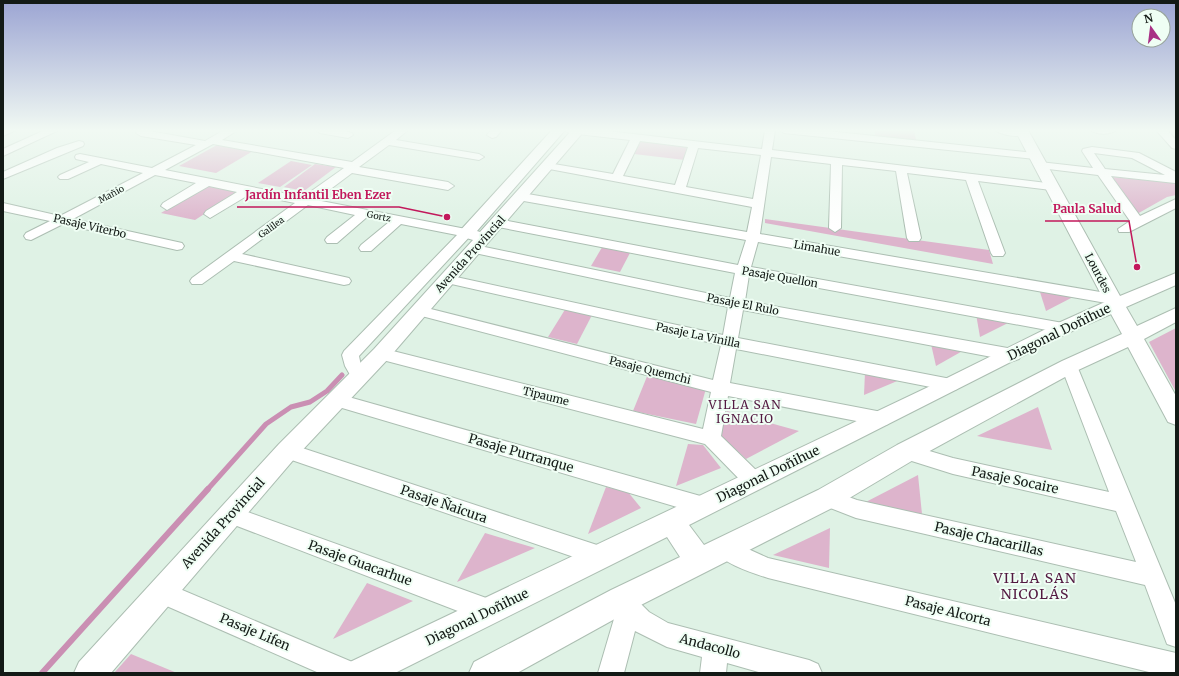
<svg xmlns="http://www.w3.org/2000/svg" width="1179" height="676" viewBox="0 0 1179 676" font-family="Merriweather,serif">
<rect width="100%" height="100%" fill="#dff2e5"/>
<g fill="#ddb4cc">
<path d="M875,130H914L916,140L875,136Z"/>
<path d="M639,141L690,146L685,160L634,154Z"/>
<path d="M217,145L253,151L216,173L179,166Z"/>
<path d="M291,161L312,165L280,187L258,183Z"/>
<path d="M315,164L336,167L304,191L284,187Z"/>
<path d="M1112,177L1176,183V195L1167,197L1137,214Z"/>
<path d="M205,186L238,192L195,220L161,213Z"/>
<path d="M765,219L989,250L993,264L765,223Z"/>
<path d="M604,244L632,249L620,272L591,266Z"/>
<path d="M1040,292L1073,297L1046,311Z"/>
<path d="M566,308L592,315L577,344L548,337Z"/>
<path d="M976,314L1014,320L980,337Z"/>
<path d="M1176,328V392L1149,342Z"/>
<path d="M931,344L966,349L936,366Z"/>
<path d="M865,372L902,379L864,395Z"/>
<path d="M648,374L707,385L696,424L633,411Z"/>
<path d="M1038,407L1052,450L977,436Z"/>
<path d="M727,411L799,431L746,459L718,433Z"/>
<path d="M688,444L703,445L721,468L676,486Z"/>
<path d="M918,475L922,514L862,504Z"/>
<path d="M606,487L628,492L641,508L588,534Z"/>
<path d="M830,528L829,568L773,555Z"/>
<path d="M485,533L535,548L457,582Z"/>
<path d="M367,583L413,601L333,639Z"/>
<path d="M131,654L177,673H114Z"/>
</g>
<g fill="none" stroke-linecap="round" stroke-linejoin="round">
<path stroke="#ca8fb3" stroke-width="5" d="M207,490L266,424L291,407L310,402L327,391L342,375"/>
<path stroke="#ca8fb3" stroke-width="6" d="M42,673L208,489"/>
<g stroke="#acbeb2" stroke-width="2">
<g id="minor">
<path d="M3,130H16L3,136Z"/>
<path d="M45,130H59L3,156V149Z"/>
<path d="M144,130L205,141L224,130H238L222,140L352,162L396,130H408L396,140L479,154L484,157L479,160L389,145L359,167L448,182L454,186L448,190L352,173L316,200L466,229L473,233L359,356L361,366L368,376L365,380L359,382L353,380L345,366L342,355L344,351L457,235L401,224L371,251H361L359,248L361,245L389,222L367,217L337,243H327L325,240L327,237L355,215L308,205L242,254L349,278L351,281L349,284L344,285L234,261L202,284H192L190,281L192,278L295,203L250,194L210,218L204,214L206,211L237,192L209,186L167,210L161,206L163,203L196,183L155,175L73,219L182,243L184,246L182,249L177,250L63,224L31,240L26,239L24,236L26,233L50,221L3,211V203L60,216L143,173L101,164L68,179H60L58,177L60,175L89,162L76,159L75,157L76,155L80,154L152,168L196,145L141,136L136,133L137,131ZM213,144L344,168L303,197L165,170Z"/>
<path d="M315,130H340L352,133L353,135L348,138L320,133Z"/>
<path d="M491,130H502L496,137L492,138L487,135Z"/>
<path d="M564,130H599L762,149L765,130H775L772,150L1055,184L1057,186L1051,190L978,181L1005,253L1003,256H993L991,253L966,180L907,173L921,238L919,241H909L907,238L896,171L842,165L841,228L835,232L829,228L831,164L771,157L760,234L1112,294L1117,296L1119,299L1117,302L1112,304L758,242L751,267L1063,323L1069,324L1071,328L1069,332L1063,333L749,275L745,301L1013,349L1019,351L1021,355L1019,359L1013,361L743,310L738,338L951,379L957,381L960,385L957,389L951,391L736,349L730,383L882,412L888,414L891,419L888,424L882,426L728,396L721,436L761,475L764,481L761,487L754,489L747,487L705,444L375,358L373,354L375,350L381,348L703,429L711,392L414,314L411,311L414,308L419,306L713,380L721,345L447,283L442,282L440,279L442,276L447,275L723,335L728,307L470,252L468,249L470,246L475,245L730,298L735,273L493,226L492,223L498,219L738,265L746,240L518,200L516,197L518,194L522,193L747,232L752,207L544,168L542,166L548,163L613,174L630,140L569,133ZM640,141L688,147L675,185L623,176ZM698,148L761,155L753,199L686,187Z"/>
<path d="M779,130H818L1035,153L1040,156L1035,159L784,133Z"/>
<path d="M995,130H1024L1027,133C1022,139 1001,135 995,130Z"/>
<path d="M1091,130H1116C1110,135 1097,135 1091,130Z"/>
<path d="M1156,130H1167L1176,140V149L1172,148Z"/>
<path d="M79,141L83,142L84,144L83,146L3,179V172L57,148Z"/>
<path d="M1092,147L1139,153L1176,172L1175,183L1111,176L1140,216L1176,199V208L1129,232H1119L1118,229L1130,221L1098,175L1040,168L1034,165L1040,162L1093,168L1082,151L1083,149ZM1094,153L1132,158L1165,175L1105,169Z"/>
<path d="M1069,360L1075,362L1077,366L1176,605V647L1167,644L1145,585L856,518L820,504L817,498L820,492L827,489L857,500L1136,562L1116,511L953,474L899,457L896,452L899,447L906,444L953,458L1109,492L1061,366L1063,362Z"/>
<path d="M338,394L704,497L711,500L714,506L711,512L704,515L332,405L329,400L332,395Z"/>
<path d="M287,443L600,546L608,549L611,556L608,563L600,566L280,456L277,451L280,446Z"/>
<path d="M231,506L489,599L497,603L501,611L497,619L489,623L224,521L220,515L224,509Z"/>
<path d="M724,538L768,558L1176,653V673H1153L768,578C753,573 720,563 713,548L716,541Z"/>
<path d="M161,581L357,664L361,673H319L153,600L149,592L153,584Z"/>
<path d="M621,589L629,592L649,612L668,623L809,660L818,664L822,673H762L727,663L726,673H700L702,657L667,647L635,631L624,673H598L616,612L609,600L613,592Z"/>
</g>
</g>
<g stroke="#acbeb2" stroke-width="2">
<g id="tertiary">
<path d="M552,130H565L477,231L480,232L572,130H585L388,359L295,458L111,673H74L79,662L279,444L374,349L473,240L460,236L458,233Z"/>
<path d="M1015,130H1028L1120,296L1176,273V285L1126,307L1137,326L1176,308V322L1144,339L1176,396V425L1168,422L1128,347L1076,371L915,459L836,506L631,610L517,673H469L474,662L611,590L680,557L667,537L395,673H345L350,662L943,380L1056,324L1105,302ZM1111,314L1122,334L1062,361L897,445L818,490L704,545L689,525L1070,332Z"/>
</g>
</g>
<use href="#minor" fill="#fff" fill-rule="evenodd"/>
<use href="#tertiary" fill="#fff" fill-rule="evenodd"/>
</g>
<linearGradient id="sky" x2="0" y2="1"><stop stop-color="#9ca5d3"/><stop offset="0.58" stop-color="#f1f9f3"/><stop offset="1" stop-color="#f1f9f3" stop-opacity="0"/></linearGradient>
<rect width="1179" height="225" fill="url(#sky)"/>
<g text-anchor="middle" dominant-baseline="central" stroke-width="4" stroke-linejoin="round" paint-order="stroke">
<g font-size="9" fill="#131a16" stroke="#effef4">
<text transform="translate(111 194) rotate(-28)">Mañio</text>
<text transform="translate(379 216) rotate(11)">Gortz</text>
<text transform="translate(271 227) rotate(-36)">Galilea</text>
</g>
<g font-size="11" fill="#131a16" stroke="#effef4">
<text transform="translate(90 226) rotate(13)">Pasaje Viterbo</text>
<text transform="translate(817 248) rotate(10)">Limahue</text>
<text transform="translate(470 254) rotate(-48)">Avenida Provincial</text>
<text transform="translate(1098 273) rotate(62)">Lourdes</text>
<text transform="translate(780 277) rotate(10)">Pasaje Quellon</text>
<text transform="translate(743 304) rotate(11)">Pasaje El Rulo</text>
<text transform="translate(698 335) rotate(12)">Pasaje La Vinilla</text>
<text transform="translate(650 370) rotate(14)">Pasaje Quemchi</text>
<text transform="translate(546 396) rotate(14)">Tipaume</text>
</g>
<g font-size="12" letter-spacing="1" fill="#531941" stroke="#effef4">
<text x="745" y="404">VILLA SAN<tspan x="745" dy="14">IGNACIO</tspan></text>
</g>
<g font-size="13" fill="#131a16" stroke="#effef4">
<text transform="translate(1059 332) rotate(-26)">Diagonal Doñihue</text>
<text transform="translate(521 453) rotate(16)">Pasaje Purranque</text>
<text transform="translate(768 474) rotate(-26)">Diagonal Doñihue</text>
<text transform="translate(1015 480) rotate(12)">Pasaje Socaire</text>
<text transform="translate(444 504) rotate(19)">Pasaje Ñaicura</text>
<text transform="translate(223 523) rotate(-48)">Avenida Provincial</text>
<text transform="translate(989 539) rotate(13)">Pasaje Chacarillas</text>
<text transform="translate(360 563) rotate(20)">Pasaje Guacarhue</text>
<text transform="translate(948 611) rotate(14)">Pasaje Alcorta</text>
<text transform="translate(477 617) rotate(-26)">Diagonal Doñihue</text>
<text transform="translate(255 632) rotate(23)">Pasaje Lifen</text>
<text transform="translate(710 646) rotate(15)">Andacollo</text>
</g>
<g font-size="14" letter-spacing="1" fill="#531941" stroke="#effef4">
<text x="1035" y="578">VILLA SAN<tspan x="1035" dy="16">NICOLÁS</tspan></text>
</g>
</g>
<path fill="none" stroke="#c2185b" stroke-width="1.5" d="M447 217L399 207H237M1137 267L1129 221H1045"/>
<g fill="#c2185b" stroke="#effef4" stroke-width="1.5">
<circle cx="447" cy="217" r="4"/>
<circle cx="1137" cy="267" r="4"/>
</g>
<g font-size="12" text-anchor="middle" font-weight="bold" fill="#c2185b" stroke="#effef4" stroke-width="4" stroke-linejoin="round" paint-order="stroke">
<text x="318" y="199">Jardín Infantil Eben Ezer</text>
<text x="1087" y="213">Paula Salud</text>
</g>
<rect width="1179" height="676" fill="none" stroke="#131a16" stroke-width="8"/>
<g transform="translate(1151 28) rotate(346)"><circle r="19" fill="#effef4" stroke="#97a39b"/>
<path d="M0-3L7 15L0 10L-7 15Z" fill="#a82f85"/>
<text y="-6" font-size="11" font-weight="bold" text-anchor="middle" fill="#131a16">N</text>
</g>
</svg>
